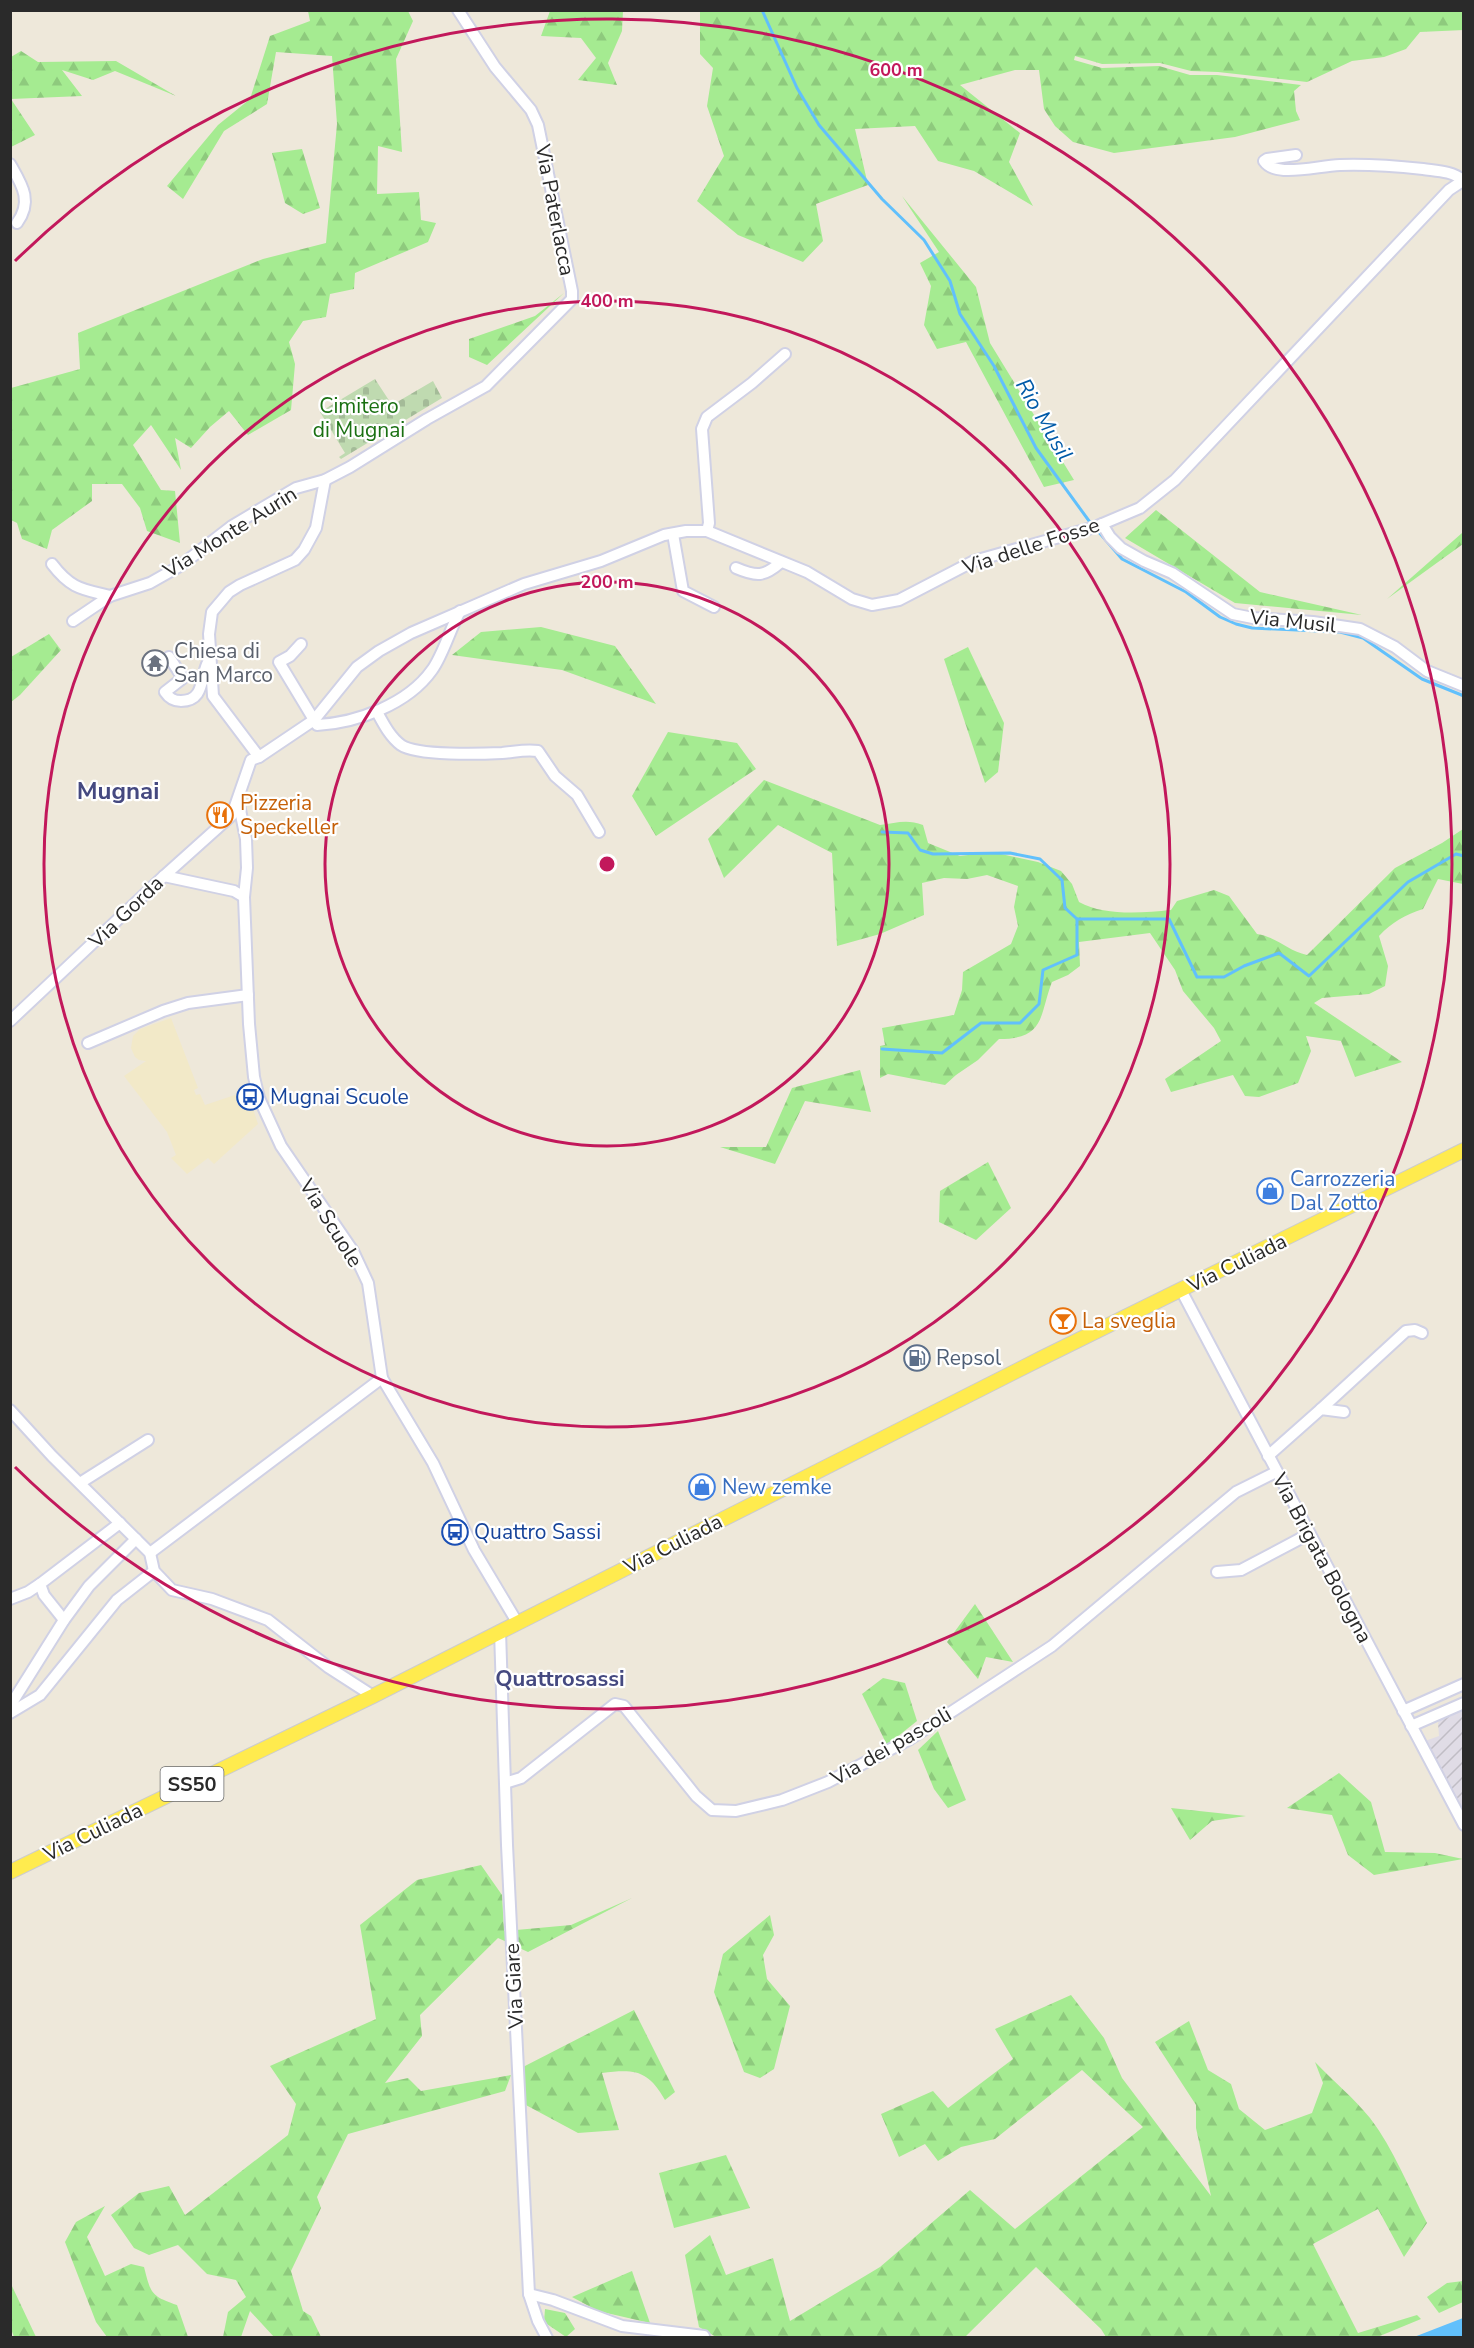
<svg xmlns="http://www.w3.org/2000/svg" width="1474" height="2348" viewBox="0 0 1474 2348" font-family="'Nunito Sans',sans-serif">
<defs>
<pattern id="industrial-furrows" width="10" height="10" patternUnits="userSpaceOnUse" patternTransform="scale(1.5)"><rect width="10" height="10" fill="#e0dce6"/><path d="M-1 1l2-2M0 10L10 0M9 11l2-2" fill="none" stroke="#c0bdc5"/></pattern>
<pattern id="forest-firs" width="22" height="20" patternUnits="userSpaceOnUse" patternTransform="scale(1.5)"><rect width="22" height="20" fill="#a5eb91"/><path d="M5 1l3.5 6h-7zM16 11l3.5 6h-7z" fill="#8eca7d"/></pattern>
<pattern id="cemetery-stones" width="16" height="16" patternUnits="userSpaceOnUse" patternTransform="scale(1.5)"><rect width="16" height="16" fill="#bfdab0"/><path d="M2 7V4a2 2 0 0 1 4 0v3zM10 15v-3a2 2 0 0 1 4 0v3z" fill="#a4bb98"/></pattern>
</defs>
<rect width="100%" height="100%" fill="#eee8da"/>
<path fill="url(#industrial-furrows)" d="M1463,1708V1823L1422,1742L1439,1736L1438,1723L1442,1718Z"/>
<path fill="#f2e9c8" d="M171,1018L198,1088L194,1090L196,1095L200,1094L205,1105L247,1091L258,1124L214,1164L208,1158L187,1174L171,1158L176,1155L167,1132L124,1076L146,1061L139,1060L135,1057L131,1048L133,1036L140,1029Z"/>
<g fill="url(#forest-firs)">
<path d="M308,11H408L413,21L396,59L402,152L378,146L377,194L419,192L421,220L436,223L428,242L355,273L354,289L330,294L326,317L303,321L289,342L295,364L291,410L248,435L229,411L210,427L191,448L175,438L181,470L151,425L133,445L161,490L175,491L180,543L147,531L140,508L122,484H92V501L52,530L47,549L22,539L17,523L11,520V388L80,369L78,333L263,259L326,243L337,124L332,56L276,52L267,104L224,131L183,199L167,186L218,125L250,99L270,36L310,21Z"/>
<path d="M550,11H623L622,31L608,63L617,85L578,80L596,58L581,38L541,36Z"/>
<path d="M700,11L1463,10L1464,30L1420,32L1406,49L1384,57L1352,61L1307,82L1218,72L1191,71L1160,63L1102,64L1075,56L1074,60L1102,68L1159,66L1190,75H1217L1301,85L1294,91L1296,111L1300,120L1235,137L1114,153L1073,142L1055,126L1044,109L1039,70H1015L960,85L1020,133L1009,162L1033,206L974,171L938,161L915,126L855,129L868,185L816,204L823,241L803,262L738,235L697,201L724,156L707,106L713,68L700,54Z"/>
<path d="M21,51L38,62L116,61L176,96L115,71L93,80L62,70L82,96L11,99L35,135L11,147V57Z"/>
<path d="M302,149L320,208L303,214L285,203L272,153Z"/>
<path d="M902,196L976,287L990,343L1074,480L1044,487L966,342L937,349L924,325L931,286L920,263L939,252Z"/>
<path d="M564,293L487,365L469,357V339L535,316Z"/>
<path d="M1156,510L1260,592L1362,615L1235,603L1125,538Z"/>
<path d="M1463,532V544L1387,599L1462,533Z"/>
<path d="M541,627L615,646L656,704L562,670L452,655L481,632Z"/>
<path d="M49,634L61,650L20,695L11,702V657Z"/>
<path d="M968,647L1004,723L998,772L985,783L944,659Z"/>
<path d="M668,732L737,743L756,769L656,836L632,796Z"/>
<path d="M764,780L880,825C896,823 907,819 923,825L928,843L960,856L992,852L1038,862L1061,871L1072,884L1079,902C1104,916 1142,913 1171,910L1177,901L1214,890L1229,896L1257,934C1277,937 1288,951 1307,955L1395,868L1442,843L1463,829V884L1438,879L1423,909C1405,915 1392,922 1379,936L1388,966L1385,986L1369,994L1322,998L1314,1003L1402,1062L1355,1077L1341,1041L1306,1036L1311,1051L1298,1083L1259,1097L1245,1096L1233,1075L1171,1092L1165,1079L1221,1041L1214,1028L1183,991L1175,970L1150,933L1079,942L1080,966L1068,975L1052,982C1039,1015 1046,1039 999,1039L978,1060L956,1075L945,1085L888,1074L880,1078V1046L885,1045L882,1028L954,1015L962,990L963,972L1011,944L1018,926L1014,907L1018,886L987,875L967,879L944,878L922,883L924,915L880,934L837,946L832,853L778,825L724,878L708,839Z"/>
<path d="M860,1070L871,1112L805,1101L775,1164L720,1147H766L792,1088Z"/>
<path d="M988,1162L1011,1208L976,1240L939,1222L940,1191Z"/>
<path d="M975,1604L1013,1662L986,1657L978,1679L947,1642Z"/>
<path d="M883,1678L905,1683L917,1721L887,1745L862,1694Z"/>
<path d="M938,1731L966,1800L948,1808L934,1789L918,1750Z"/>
<path d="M1339,1773L1371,1802L1385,1852L1435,1853L1463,1859L1374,1875L1348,1855L1332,1815L1287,1808Z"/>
<path d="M1171,1808L1246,1816L1212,1821L1190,1840Z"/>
<path d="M481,1865L502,1895L504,1931L571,1925L632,1898L528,1952L498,1938L420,2015L422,2036L385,2083L408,2078L421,2091L511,2075L505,2091L348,2134L317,2197L321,2208L291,2271L303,2311L311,2316L321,2337H274L250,2311L241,2337H223L228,2312L246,2297L236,2280L207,2274L178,2245L149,2255L134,2248L111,2215L139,2193L169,2186L185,2215L288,2135L296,2104L270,2066L376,2019L360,1925L417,1880Z"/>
<path d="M770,1915L774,1935L763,1955L767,1979L790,2006L774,2069L760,2078L744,2072L714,1992L723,1954Z"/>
<path d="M1071,1995L1104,2038L1122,2078L1211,2196L1196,2128V2105L1155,2042L1189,2021L1208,2070L1231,2084L1239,2109L1265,2130L1312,2113L1323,2083L1315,2062C1334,2082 1353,2097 1370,2118C1394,2149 1409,2189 1427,2223L1404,2257L1378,2209L1313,2244L1358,2333L1417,2315L1421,2319L1375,2338L1106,2337L1101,2329L1036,2267L965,2337H716L699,2327L685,2255L710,2235L726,2275L773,2258L790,2321L880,2267L970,2190L1015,2229L1143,2127L1082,2070L995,2139L961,2147L938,2161L925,2144L899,2157L881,2114L933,2091L948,2108L1013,2059L995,2029Z"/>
<path d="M634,2010L675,2092L665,2100C648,2070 635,2069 602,2073L619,2130L578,2133L524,2104L523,2067Z"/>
<path d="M726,2155L750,2208L674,2228L659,2173Z"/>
<path d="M105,2206L87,2237L105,2276L131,2264L144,2267C151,2294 151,2296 177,2305L188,2337H107L96,2322L65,2242L76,2222Z"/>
<path d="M632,2271L650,2323L598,2311L572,2297Z"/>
<path d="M1463,2281V2302L1439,2313L1427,2297L1447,2283Z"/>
<path d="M11,2284L36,2337H14L11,2329Z"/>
<path d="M545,2309L565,2313L575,2329L566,2337L544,2322Z"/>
</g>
<path fill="url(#cemetery-stones)" d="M375,379L392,405L433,381L442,398L341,459L339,457L345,453L320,412Z"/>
<path fill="#61c0fc" d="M1463,2318V2337H1414Z"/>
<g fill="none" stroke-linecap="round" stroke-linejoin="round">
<g stroke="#61c0fc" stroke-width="3">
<path d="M762,10L797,88L819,125L882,199L924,240L950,281L960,314L994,366L1036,448L1092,525"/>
<path d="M1097,530L1122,559L1186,592L1220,617L1236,624L1252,628L1340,632L1363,638L1422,679L1464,696"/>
<path d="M882,832L908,833L920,850L933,854L1010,853L1040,859L1062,880L1065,908L1077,919H1169L1197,977H1224L1244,966L1279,953L1309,976L1408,882L1456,854L1464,856"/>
<path d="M882,1049L942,1053L981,1023H1020L1039,1004L1043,970L1077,955V919"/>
</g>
<g stroke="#d0d1e5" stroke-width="14">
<g id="minor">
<path d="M1296,155L1267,159L1264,161C1269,168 1276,169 1284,170C1303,171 1322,166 1340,165C1368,164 1395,166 1423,169C1437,171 1452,171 1463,180"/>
<path d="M10,164C22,185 33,201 17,223"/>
<path d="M1102,524L1110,537L1121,548L1144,561L1172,573L1233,614L1253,618L1313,622L1360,629L1395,647L1427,671L1464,686"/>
<path d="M707,531L709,523L702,429L707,417L752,383L785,354"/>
<path d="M673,534L683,591L714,607"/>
<path d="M52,564C71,589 82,589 110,596"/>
<path d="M736,568C757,577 764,577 781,562"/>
<path d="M73,621L110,596L150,583L180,566L232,526L296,488L325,480L350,467L427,419L486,386L572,299V291L538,125L531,110L495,67L458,10"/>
<path d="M301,644L290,656L279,662L314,720L317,725C357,723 408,704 432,670C443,655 450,629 460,611"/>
<path d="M169,657L183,678L165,692C169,698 173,701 181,701C205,701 200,677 208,662"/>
<path d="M377,712C383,723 390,737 401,745C417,756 481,754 502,753C515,752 525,749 538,751L555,776L577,795L599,832"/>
<path d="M259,757L213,696L209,634L212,612L229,592L240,585L295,560L304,550L316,528L325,480"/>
<path d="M238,800L246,839L247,868L244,897L249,1024L254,1077L259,1098L281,1146L353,1251L368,1283L382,1378L433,1463L474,1550L517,1622"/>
<path d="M164,876L234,891L244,897"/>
<path d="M10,1021L164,876L232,815L251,760L259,757L314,720L357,667L379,651L411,633L524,584L601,561L664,535L686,531H707L807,572L852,599L872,605L899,600L974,561L1095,527L1140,508L1175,480L1449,190L1464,180"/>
<path d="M88,1043L163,1011L188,1003L248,995"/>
<path d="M1181,1290L1464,1825"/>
<path d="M1321,1409L1406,1331L1415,1330L1422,1333"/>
<path d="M10,1410L52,1456L150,1553L154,1571L172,1590L212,1599L268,1620L328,1667L373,1696"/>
<path d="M1268,1456L1321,1409L1344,1412"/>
<path d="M80,1483L148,1440"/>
<path d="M150,1553L382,1378"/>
<path d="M1217,1572L1241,1570L1309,1534"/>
<path d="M10,1599L28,1592L40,1584"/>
<path d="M64,1620L44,1595L40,1584L120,1523"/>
<path d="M500,1631L507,1845L529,2294L538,2321L547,2338"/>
<path d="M10,1706L64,1620L89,1586L136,1539"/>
<path d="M1403,1711L1464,1684"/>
<path d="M10,1713L40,1695L117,1600L154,1571"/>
<path d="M1411,1726L1464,1703"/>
<path d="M505,1783L521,1778L615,1704L624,1706L696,1796L712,1810L736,1811L782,1800L828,1782L910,1739L1023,1665L1052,1646L1236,1492L1276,1472"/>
<path d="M529,2294L553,2300L622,2326L704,2336"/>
</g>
</g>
<g stroke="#ccc" stroke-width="16">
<path id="major" d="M10,1872L373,1696L1042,1358L1464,1150"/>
</g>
<use href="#minor" stroke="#fff" stroke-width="10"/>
<use href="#major" stroke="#ffeb4e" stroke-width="14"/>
</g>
<g fill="none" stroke="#c2185b" stroke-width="3">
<circle cx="607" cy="864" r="282"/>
<circle cx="607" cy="864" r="563"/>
<path d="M15 261A845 845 0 1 1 15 1467"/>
</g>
<defs>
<g id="temple-ring" transform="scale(1.35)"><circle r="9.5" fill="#fff" stroke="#6b7280" stroke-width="1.5"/><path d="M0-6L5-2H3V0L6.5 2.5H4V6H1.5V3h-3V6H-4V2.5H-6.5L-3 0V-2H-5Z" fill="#6b7280"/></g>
<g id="restaurant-ring" transform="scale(1.35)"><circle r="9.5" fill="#fff" stroke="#e8710a" stroke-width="1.5"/><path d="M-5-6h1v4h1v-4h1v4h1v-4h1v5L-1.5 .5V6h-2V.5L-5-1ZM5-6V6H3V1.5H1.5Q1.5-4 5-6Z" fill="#e8710a"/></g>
<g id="bus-ring" transform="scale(1.35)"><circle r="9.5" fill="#fff" stroke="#1a4fb4" stroke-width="1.5"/><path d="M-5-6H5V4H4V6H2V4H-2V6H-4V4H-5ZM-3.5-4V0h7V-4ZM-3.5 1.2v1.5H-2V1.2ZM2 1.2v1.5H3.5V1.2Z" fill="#1a4fb4"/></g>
<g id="shop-ring" transform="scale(1.35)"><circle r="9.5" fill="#fff" stroke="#3f7fe0" stroke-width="1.5"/><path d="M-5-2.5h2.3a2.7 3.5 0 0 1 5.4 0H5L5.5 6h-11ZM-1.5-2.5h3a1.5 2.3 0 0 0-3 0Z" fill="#3f7fe0"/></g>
<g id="bar-ring" transform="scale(1.35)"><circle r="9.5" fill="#fff" stroke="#e8710a" stroke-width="1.5"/><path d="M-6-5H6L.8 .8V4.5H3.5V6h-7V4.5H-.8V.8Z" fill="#e8710a"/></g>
<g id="fuel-ring" transform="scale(1.35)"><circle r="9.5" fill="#fff" stroke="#5c6f8a" stroke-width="1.5"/><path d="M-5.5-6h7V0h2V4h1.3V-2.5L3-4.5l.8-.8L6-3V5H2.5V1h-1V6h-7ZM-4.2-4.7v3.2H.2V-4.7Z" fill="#5c6f8a"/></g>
</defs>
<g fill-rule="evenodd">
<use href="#temple-ring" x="155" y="663"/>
<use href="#restaurant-ring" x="220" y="815"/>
<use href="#bus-ring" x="250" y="1097"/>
<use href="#shop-ring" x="1270" y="1191"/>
<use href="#bar-ring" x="1063" y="1321"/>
<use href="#fuel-ring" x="917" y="1358"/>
<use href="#shop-ring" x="702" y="1487"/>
<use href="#bus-ring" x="455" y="1532"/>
</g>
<g text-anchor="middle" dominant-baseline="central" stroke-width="4.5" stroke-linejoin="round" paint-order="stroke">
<rect fill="#fff" stroke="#6a6a6a" stroke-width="1.5" x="160.5" y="1767" width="63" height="34" rx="4.5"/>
<g font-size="20" font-weight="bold" fill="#2a2a2a">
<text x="192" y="1784">SS50</text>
</g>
<g font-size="21" fill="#2a2a2a" stroke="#fff">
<text transform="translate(555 210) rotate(79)">Via Paterlacca</text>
<text transform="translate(230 532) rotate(-32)">Via Monte Aurin</text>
<text transform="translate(1031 546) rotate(-18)">Via delle Fosse</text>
<text transform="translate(1293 621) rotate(6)">Via Musil</text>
<text transform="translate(126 912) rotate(-44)">Via Gorda</text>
<text transform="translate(331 1223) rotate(58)">Via Scuole</text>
<text transform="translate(1237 1263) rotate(-26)">Via Culiada</text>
<text transform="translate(673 1544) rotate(-27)">Via Culiada</text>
<text transform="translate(1322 1558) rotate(62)">Via Brigata Bologna</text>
<text transform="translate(891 1746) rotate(-30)">Via dei pascoli</text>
<text transform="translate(93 1832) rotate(-26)">Via Culiada</text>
<text transform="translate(514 1986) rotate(-93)">Via Giare</text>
</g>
<g font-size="21" fill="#1a7012" stroke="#fff">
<text x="359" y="406">Cimitero<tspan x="359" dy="24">di Mugnai</tspan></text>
</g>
<g font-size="21" fill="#5b616d" stroke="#fff" text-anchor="start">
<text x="174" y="651">Chiesa di<tspan x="174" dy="24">San Marco</tspan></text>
</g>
<g font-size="21" fill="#c56008" stroke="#fff" text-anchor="start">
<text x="240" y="803">Pizzeria<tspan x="240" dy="24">Speckeller</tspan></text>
<text x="1082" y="1321">La sveglia</text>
</g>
<g font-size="21" fill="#164399" stroke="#fff" text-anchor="start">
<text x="270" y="1097">Mugnai Scuole</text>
<text x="474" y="1532">Quattro Sassi</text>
</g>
<g font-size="21" fill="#366cbe" stroke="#fff" text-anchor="start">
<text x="1290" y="1179">Carrozzeria<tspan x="1290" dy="24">Dal Zotto</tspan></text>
<text x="722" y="1487">New zemke</text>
</g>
<g font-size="21" fill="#4e5e75" stroke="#fff" text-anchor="start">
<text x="936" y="1358">Repsol</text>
</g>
<g font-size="22" font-style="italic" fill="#005aa8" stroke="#fff">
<text transform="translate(1044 420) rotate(60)">Rio Musil</text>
</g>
<g font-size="22" font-weight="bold" fill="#454980" stroke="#fff">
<text x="560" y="1679">Quattrosassi</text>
</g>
<g font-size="24" font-weight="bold" fill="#454980" stroke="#fff">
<text x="118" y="791">Mugnai</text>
</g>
</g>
<circle cx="607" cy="864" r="9" fill="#c2185b" stroke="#fff" stroke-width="3"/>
<g font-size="18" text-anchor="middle" font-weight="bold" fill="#c2185b" stroke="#fff" stroke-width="4.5" stroke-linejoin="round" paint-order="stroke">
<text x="896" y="76">600 m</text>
<text x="607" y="307">400 m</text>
<text x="607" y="588">200 m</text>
</g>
<rect width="1474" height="2348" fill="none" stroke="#2a2a2a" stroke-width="24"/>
</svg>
